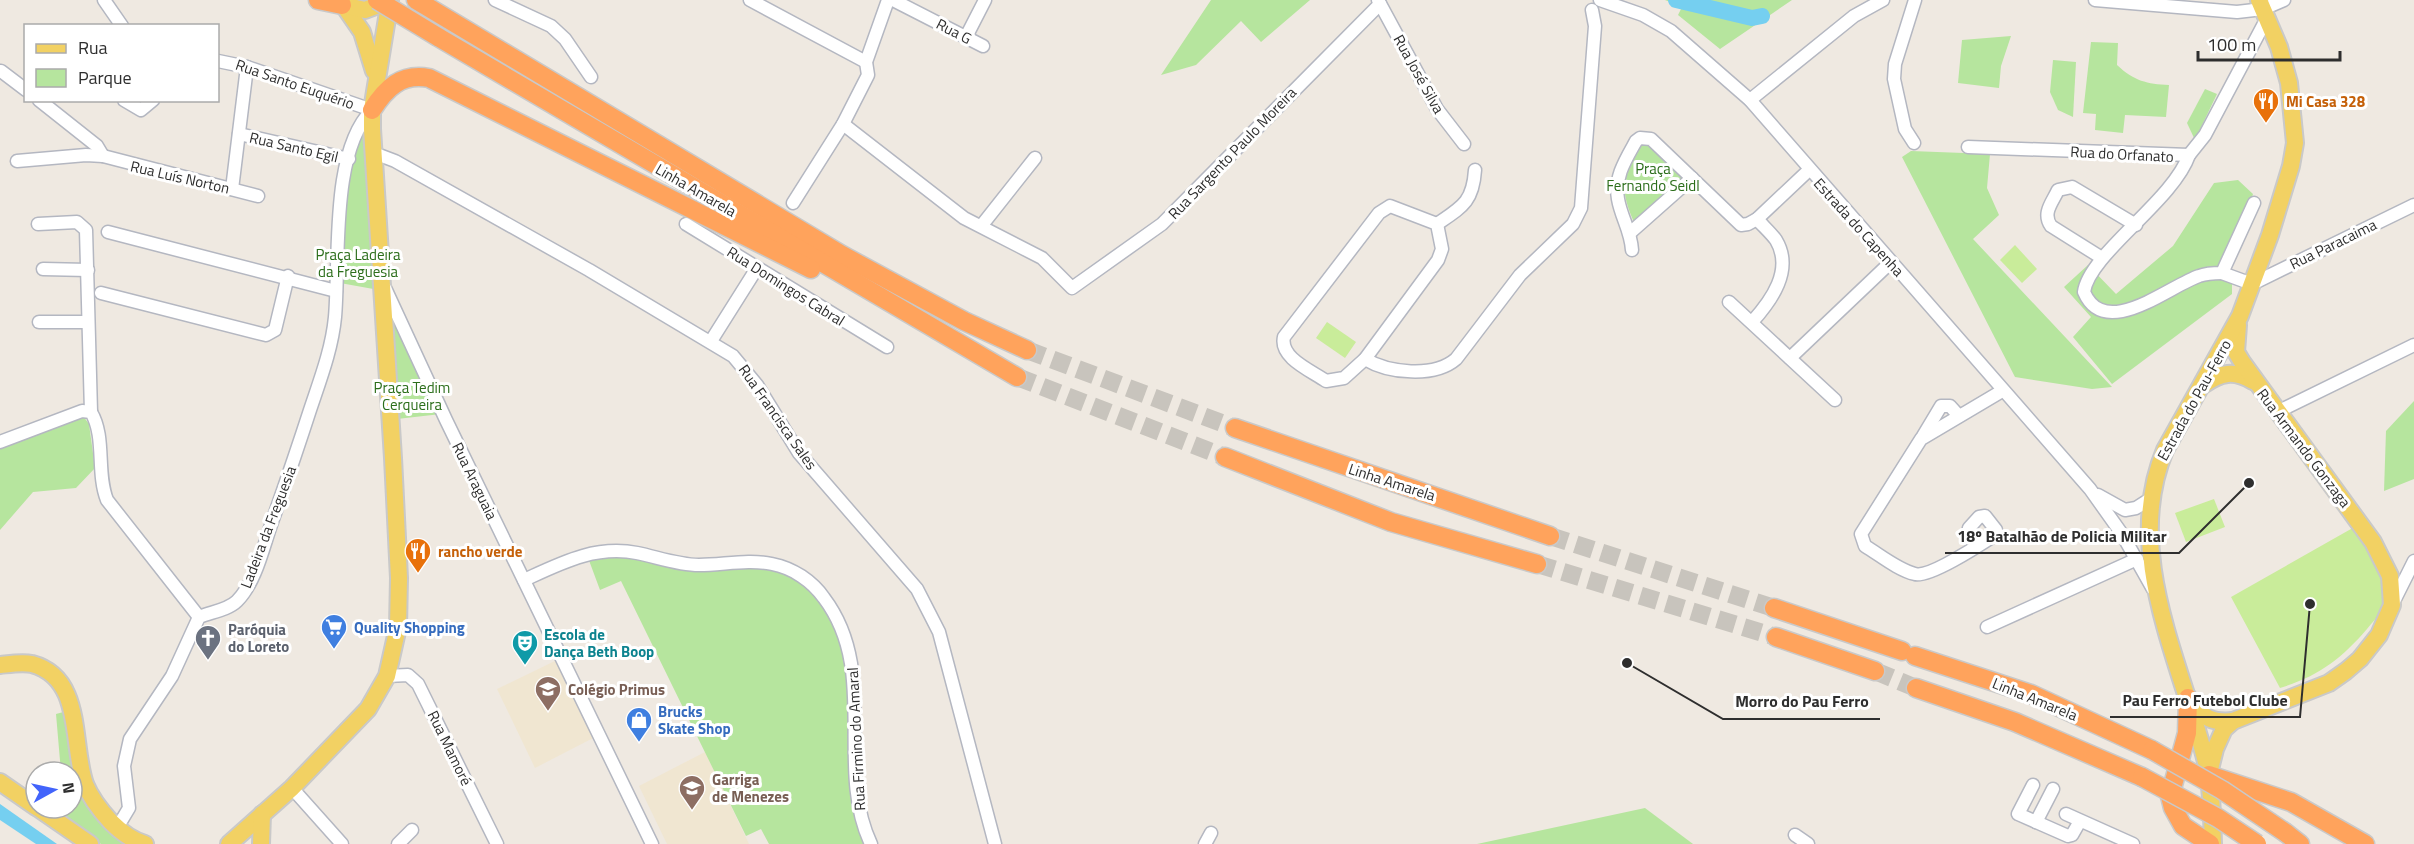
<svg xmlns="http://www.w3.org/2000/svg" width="2414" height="844" viewBox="0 0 2414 844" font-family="'Titillium Web',sans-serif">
<rect width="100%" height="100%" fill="#efe9e1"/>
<g fill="#f0e6d1">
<path d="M561,658L599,735L535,768L497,689Z"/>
<path d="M705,752L749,844H667L639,786Z"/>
</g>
<g fill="#b6e59e">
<path d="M1211,0H1310L1261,42L1241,21L1196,65L1161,75Z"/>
<path d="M1665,0H1792L1720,49L1678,15L1682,7Z"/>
<path d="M2011,36L2001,66L1999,88L1958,83L1962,40Z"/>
<path d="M2091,42L2118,43L2117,65C2134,81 2147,84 2169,85L2166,117L2125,115L2123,133L2095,130L2096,114L2083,113Z"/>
<path d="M2053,60L2076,62L2073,117L2058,110L2050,92Z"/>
<path d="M2205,89L2217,94L2195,140L2187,123Z"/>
<path d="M369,118L379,290L340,283C341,228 341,167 369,118Z"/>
<path d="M1647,140L1684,177L1636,222L1633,220C1617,181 1626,177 1643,142Z"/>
<path d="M1911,151L1990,154L1987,188L1999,215L1973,239L2112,387L2092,389L2015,377L1902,157Z"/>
<path d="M2238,180L2253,194L2232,261V294L2112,384L2073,337L2091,317L2064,287L2088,265L2116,294L2173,246L2214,183Z"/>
<path d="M389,306L441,414L397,419Z"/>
<path d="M2414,401V479L2384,491L2386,431Z"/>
<path d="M80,412L89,424L95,468L76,488L33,492L0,530V441Z"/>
<path d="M599,551L691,565L756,562L794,573L824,603L846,646L855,809L869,844H769L761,829L746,836L621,581L600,590L587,555Z"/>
<path d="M67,711C71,740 70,778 85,804C95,821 115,833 131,844H101L50,808H72V772H61L56,714Z"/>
<path d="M1645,808L1693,844H1477Z"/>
</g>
<g fill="#c9ec9a">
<path d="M2015,245L2037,269L2022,283L2000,260Z"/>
<path d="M1327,322L1356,342L1345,358L1316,338Z"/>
<path d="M2214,499L2225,527L2186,542L2175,513Z"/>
<path d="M2358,525C2370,546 2390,573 2386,598C2384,611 2375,619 2367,629C2341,659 2319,676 2280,688L2231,597Z"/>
</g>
<path fill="#75cff0" d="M0,804L57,844H36L0,820Z"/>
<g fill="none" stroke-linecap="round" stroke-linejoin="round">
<path stroke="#75cff0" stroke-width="16" d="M1676,0L1752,18L1762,16"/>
<g stroke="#c8c4bd" stroke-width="18" stroke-dasharray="18 9" stroke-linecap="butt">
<path d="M1027,350L1235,428"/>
<path d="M1017,377L1225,457"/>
<path d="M1550,536L1774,608"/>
<path d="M1537,564L1776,637"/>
<path d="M1875,671L1916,688"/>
</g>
<g stroke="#b4b7c1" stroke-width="15">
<g id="minor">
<path d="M104,0L122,26"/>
<path d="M495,0L551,26L565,39L591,77"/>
<path d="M750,0L866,62"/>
<path d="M893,0L983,46"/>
<path d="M1378,0L1437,109L1464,144"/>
<path d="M1600,0L1643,15L1671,31L1750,100L2090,489L2122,534L2153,589"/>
<path d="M2095,0L2237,12L2263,9L2284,0"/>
<path d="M966,37L985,0"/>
<path d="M1,71L26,90"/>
<path d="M39,100L97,146L103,156"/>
<path d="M124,100L141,110L153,100"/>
<path d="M1750,100L1854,16L1883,0"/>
<path d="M843,124L964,218L1042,258L1072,288L1162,224L1380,4"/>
<path d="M239,134L349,159"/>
<path d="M1914,143L1905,129L1894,79L1895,64L1915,0"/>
<path d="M1968,147L2189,155L2205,135L2267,18"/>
<path d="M374,153L395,161L589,270L733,356L757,385L799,453L917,589L939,632L995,844"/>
<path d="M2189,155C2173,201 2089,254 2084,292C2105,341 2169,286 2199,276C2207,273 2215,273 2222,273L2254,203"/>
<path d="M17,161L86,155L103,156L258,196"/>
<path d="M232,189L247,67"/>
<path d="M793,203L843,124L868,75L866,62L888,0"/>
<path d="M1390,206L1437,224L1442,249L1438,260L1365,359L1344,378L1326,381C1312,371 1279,358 1284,337L1379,213Z"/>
<path d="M38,224L77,222L86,230L91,412"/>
<path d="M686,224L887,347"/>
<path d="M1437,224C1462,207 1473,202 1475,170"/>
<path d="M982,225L1035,158"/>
<path d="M108,232L336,291"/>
<path d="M1631,232L1692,178"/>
<path d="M1632,250C1631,231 1621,217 1618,199C1614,177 1626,159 1636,141L1640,138L1651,139L1741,225L1748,224L1757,219L1809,170"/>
<path d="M2102,258L2051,226C2042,213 2052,203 2058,190L2072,187L2136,225"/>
<path d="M43,269L88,270"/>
<path d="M2222,273L2252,284L2414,205"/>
<path d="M385,288L446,420L652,844"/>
<path d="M101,293L266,335L275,330L288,276"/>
<path d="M1729,302L1835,400"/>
<path d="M39,322H87"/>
<path d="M1752,322C1771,301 1794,270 1776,240C1771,233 1763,226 1757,219"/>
<path d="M711,341L757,268"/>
<path d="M1790,358L1891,262"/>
<path d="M1365,359C1388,373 1434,378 1456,359L1520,275L1573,224L1581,208L1595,26L1592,10"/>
<path d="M2277,412L2414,345"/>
<path d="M1923,436L1941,406H1950L1959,416"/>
<path d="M0,442L82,411L91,412C106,437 96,472 107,500L199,617"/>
<path d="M2098,495L2125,510L2136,508L2150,499"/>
<path d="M1978,545L1969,528L1979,517L1985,516L1996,530L1995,535C1981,544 1929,578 1915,574C1898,570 1880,555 1865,546L1861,534L1921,439L2002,391"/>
<path d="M524,580C561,563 595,545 637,553C657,557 678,565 699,565C723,565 748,559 772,564C793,568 812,581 824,598C880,672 834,766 871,844"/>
<path d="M2392,605L2414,561"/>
<path d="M1987,627L2137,559"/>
<path d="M387,676L408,675L418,684L497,844"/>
<path d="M2033,785L2018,814L2068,836L2072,835L2080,821"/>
<path d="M292,788L342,844"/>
<path d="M2066,814L2133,844"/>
<path d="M2036,822L2053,789"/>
<path d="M117,828L129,808L124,766L130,739L172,676L199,617C211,612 228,610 237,601C256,582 263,547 272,522C285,485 298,447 310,410C320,380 332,349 335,317C340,262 330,151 372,110L247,67L218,61"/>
<path d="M1795,835L1808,844"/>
<path d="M398,844L412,830"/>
<path d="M1205,844L1211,833"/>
</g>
</g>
<g stroke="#c9c9c9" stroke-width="20">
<g id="major">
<path d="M340,0L362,32L374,71"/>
<path d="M342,5L365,10L389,1"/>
<path d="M2203,385C2221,372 2234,370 2253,381"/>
<path d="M0,665C10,664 22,662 32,664C84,678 71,744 85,784C91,799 100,810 111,822C121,832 131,840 145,844"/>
<path d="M2191,702C2203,718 2212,723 2233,721"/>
<path d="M2210,769L2215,749L2224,729L2233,721L2329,683L2346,671L2360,659L2379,635L2392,605L2390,576L2373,542L2242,362L2236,352L2238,325"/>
<path d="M0,782L36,807"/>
<path d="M38,808L90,844"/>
<path d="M229,844L292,788L368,709L387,676L398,627L399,578L393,458L372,129V110L390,0"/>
<path d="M261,844L262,814"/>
<path d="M2213,844C2212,817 2212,789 2206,762C2181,661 2122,552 2165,450L2240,316L2270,235L2291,166L2295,143L2289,83L2279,47L2259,0"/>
</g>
</g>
<g stroke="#c9c9c9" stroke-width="21">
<g id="highway">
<path d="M318,0L342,5"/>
<path d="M416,0L842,255L964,321L1027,350"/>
<path d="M438,37L1017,377"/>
<path d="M372,110C386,88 401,73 429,78L811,269"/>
<path d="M1235,428L1550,536"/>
<path d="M1225,457L1391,522L1537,564"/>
<path d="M1774,608L1902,651"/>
<path d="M1776,637L1875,671"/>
<path d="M1915,656L2031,694L2152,750"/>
<path d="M1916,688L2015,722L2142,777"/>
<path d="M2188,698L2187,733L2170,796L2173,808L2183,826L2210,844"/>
<path d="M2209,775L2291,802L2365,844"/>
<path d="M2286,833L2300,844"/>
</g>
</g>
<use href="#minor" stroke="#fff" stroke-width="12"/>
<use href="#major" stroke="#f2d163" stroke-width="16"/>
<use href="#highway" stroke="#ffa35c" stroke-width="18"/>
<g stroke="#c9c9c9" stroke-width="21" stroke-linecap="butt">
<g id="highway-bridge">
<path d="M377,0L438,37"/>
<path d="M2152,750L2222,790L2286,833"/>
<path d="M2142,777L2218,818L2257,844"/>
</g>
</g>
<use href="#highway-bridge" stroke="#ffa35c" stroke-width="18"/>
</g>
<defs>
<g id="restaurant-pin" transform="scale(1.35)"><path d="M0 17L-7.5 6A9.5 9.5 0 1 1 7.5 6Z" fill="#e8710a" stroke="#fff"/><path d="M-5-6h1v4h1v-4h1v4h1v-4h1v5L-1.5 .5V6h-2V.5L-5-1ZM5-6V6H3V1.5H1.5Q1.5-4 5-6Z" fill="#fff"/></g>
<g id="supermarket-pin" transform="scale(1.35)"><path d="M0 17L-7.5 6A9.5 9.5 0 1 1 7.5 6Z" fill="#3f7fe0" stroke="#fff"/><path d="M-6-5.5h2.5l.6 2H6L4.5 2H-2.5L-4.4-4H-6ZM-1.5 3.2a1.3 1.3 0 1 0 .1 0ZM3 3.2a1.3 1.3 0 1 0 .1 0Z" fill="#fff"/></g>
<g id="church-pin" transform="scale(1.35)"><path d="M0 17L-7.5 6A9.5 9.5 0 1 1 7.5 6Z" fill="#6b7280" stroke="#fff"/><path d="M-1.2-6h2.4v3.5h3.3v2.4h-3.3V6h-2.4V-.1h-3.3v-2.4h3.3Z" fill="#fff"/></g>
<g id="theatre-pin" transform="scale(1.35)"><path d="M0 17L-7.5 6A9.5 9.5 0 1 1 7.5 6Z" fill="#0f9aa8" stroke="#fff"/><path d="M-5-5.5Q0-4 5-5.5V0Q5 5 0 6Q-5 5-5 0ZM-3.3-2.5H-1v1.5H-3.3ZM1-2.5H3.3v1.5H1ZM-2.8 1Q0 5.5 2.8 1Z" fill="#fff"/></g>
<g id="school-pin" transform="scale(1.35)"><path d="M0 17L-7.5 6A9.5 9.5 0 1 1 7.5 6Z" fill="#8d6e63" stroke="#fff"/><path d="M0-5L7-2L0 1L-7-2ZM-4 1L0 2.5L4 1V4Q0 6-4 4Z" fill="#fff"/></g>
<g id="shop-pin" transform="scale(1.35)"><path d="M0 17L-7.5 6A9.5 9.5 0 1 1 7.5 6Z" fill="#3f7fe0" stroke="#fff"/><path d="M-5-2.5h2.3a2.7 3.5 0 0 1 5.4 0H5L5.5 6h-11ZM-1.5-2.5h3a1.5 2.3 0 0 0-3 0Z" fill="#fff"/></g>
</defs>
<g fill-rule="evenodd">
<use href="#restaurant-pin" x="2266" y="101"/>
<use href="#restaurant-pin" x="418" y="551"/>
<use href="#supermarket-pin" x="334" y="627"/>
<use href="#church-pin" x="208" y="638"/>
<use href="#theatre-pin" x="525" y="643"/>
<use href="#school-pin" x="548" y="689"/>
<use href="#shop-pin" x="639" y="720"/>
<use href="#school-pin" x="692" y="788"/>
</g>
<g text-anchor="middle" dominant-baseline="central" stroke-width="6" stroke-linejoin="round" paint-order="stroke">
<g font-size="15" fill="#2e2e2e" stroke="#fff">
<text transform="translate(954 31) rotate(27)">Rua G</text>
<text transform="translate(1419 74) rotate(61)">Rua José Silva</text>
<text transform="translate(295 84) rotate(19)">Rua Santo Euquério</text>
<text transform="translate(294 147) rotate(13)">Rua Santo Egil</text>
<text transform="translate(1232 153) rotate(-46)">Rua Sargento Paulo Moreira</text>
<text transform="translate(2122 154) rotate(3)">Rua do Orfanato</text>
<text transform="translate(180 177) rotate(13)">Rua Luís Norton</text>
<text transform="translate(696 190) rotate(30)">Linha Amarela</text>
<text transform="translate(1859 227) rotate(48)">Estrada do Capenha</text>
<text transform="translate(2333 244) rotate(-26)">Rua Paracaima</text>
<text transform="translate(786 286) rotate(32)">Rua Domingos Cabral</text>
<text transform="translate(2194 400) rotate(-61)">Estrada do Pau-Ferro</text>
<text transform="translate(778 417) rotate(55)">Rua Francisca Sales</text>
<text transform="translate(2304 448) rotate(53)">Rua Armando Gonzaga</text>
<text transform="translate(475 481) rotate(64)">Rua Araguaia</text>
<text transform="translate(1392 482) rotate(18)">Linha Amarela</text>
<text transform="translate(268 527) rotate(-69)">Ladeira da Freguesia</text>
<text transform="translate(2035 699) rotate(22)">Linha Amarela</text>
<text transform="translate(856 739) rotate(-93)">Rua Firmino do Amaral</text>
<text transform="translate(450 748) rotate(64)">Rua Mamoré</text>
</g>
<g font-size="15" font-weight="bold" fill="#c56008" stroke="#fff" text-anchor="start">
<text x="2286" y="101">Mi Casa 328</text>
<text x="438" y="551">rancho verde</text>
</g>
<g font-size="15" fill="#2c6e1b" stroke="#fff">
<text x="1653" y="168">Praça<tspan x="1653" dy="17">Fernando Seidl</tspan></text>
<text x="358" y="254">Praça Ladeira<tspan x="358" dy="17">da Freguesia</tspan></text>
<text x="412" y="387">Praça Tedim<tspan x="412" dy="17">Cerqueira</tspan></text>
</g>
<g font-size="15" font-weight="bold" fill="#366cbe" stroke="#fff" text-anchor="start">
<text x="354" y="627">Quality Shopping</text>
<text x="658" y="711">Brucks<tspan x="658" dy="17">Skate Shop</tspan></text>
</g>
<g font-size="15" font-weight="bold" fill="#5b616d" stroke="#fff" text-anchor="start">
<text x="228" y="629">Paróquia<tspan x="228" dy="17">do Loreto</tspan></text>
</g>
<g font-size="15" font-weight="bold" fill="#0d838f" stroke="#fff" text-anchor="start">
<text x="544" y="634">Escola de<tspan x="544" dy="17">Dança Beth Boop</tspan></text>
</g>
<g font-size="15" font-weight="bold" fill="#785e54" stroke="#fff" text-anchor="start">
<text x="568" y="689">Colégio Primus</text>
<text x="712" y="779">Garriga<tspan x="712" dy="17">de Menezes</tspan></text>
</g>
</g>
<path fill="none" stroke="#2e2e2e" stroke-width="2" d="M2249 483L2179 553H1945M2310 604L2300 717H2110M1627 663L1723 719H1880"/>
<g fill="#2e2e2e" stroke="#fff" stroke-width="2">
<circle cx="2249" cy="483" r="6"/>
<circle cx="2310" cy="604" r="6"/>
<circle cx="1627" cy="663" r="6"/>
</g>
<g font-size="16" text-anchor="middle" font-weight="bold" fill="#2e2e2e" stroke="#fff" stroke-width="6" stroke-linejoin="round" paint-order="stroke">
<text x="2062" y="542">18º Batalhão de Policia Militar</text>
<text x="2205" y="706">Pau Ferro Futebol Clube</text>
<text x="1802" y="707">Morro do Pau Ferro</text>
</g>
<rect x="24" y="24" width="195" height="78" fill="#ffffff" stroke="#ababab" stroke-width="1.5"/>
<rect x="36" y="44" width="30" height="9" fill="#f2d163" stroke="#ababab" stroke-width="1.5"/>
<text x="78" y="54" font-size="18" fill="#2e2e2e">Rua</text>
<rect x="36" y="69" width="30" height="18" fill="#b6e59e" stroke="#ababab" stroke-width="1.5"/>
<text x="78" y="84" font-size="18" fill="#2e2e2e">Parque</text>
<g transform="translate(54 790) rotate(82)"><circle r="28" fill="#ffffff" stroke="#ababab" stroke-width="1.5"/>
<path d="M0-4.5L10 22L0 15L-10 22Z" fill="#4264fb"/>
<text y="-9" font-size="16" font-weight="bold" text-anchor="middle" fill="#2e2e2e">N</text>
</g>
<path d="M2198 51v9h142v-9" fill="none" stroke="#2e2e2e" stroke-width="3"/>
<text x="2207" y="51" font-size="18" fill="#2e2e2e" stroke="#ffffff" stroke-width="4.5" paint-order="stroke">100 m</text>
</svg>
